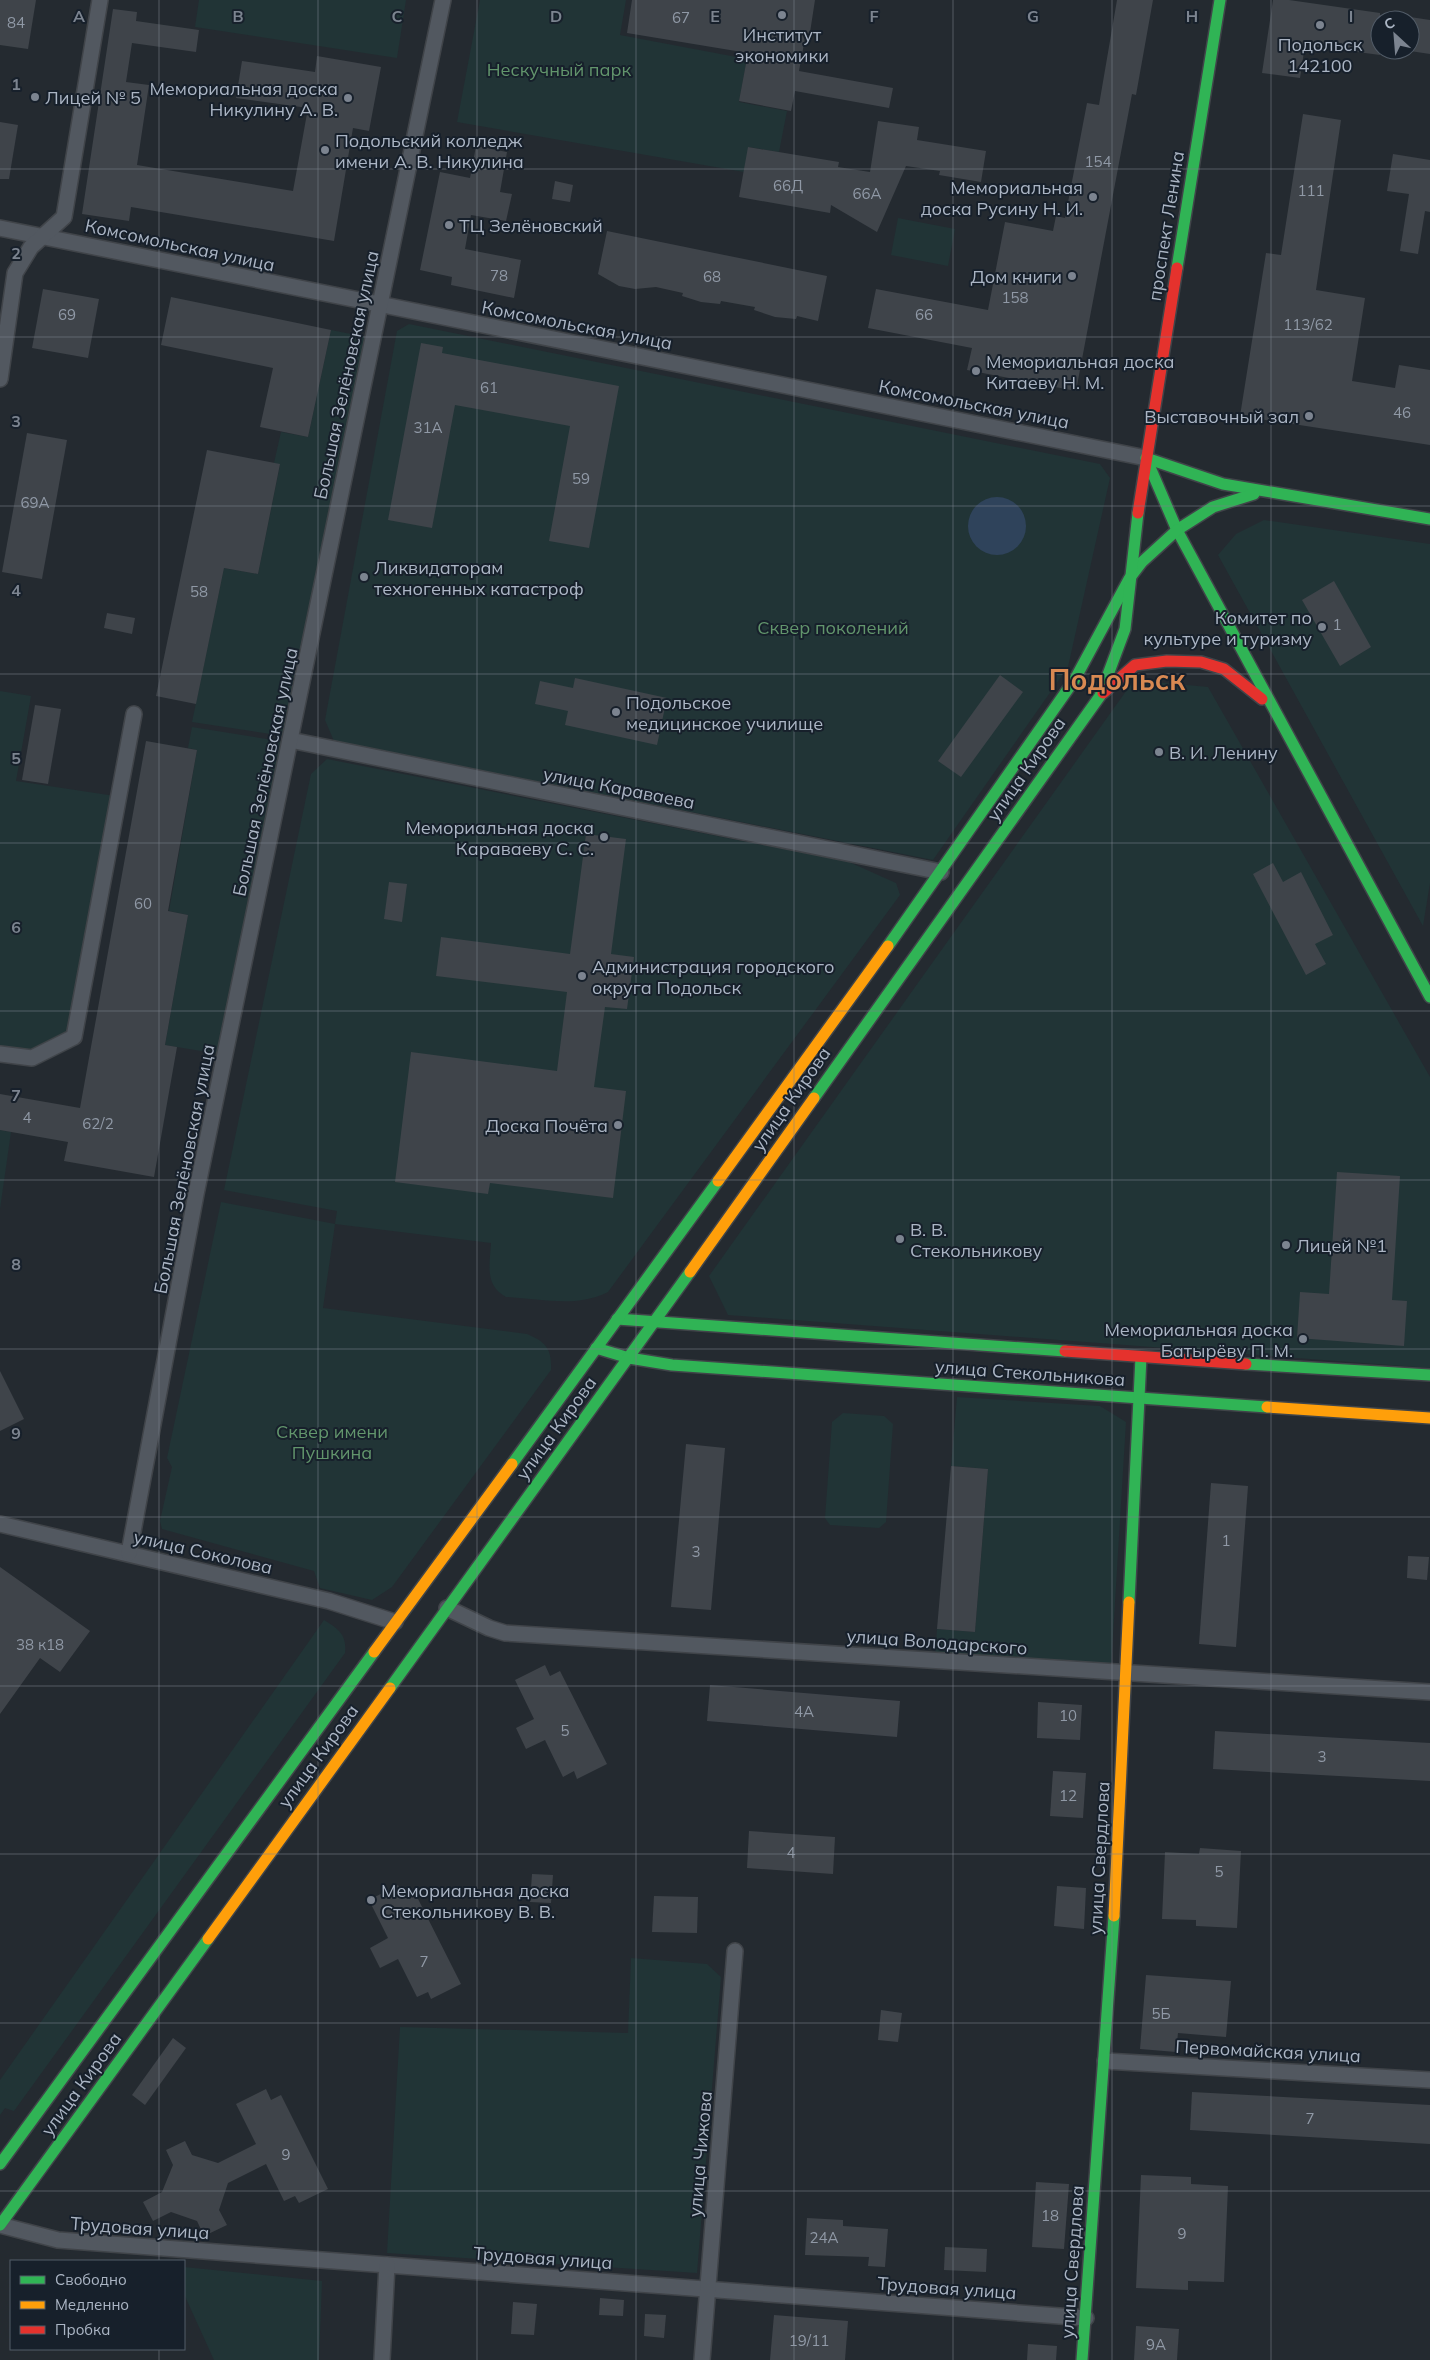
<svg xmlns="http://www.w3.org/2000/svg" width="1430" height="2360" viewBox="0 0 1430 2360" font-family="Mulish,sans-serif">
<rect width="100%" height="100%" fill="#242a30"/>
<g fill="#213436">
<path d="M199,0H406L397,58L195,27Z"/>
<path d="M480,0H626L620,35L747,59L739,102L787,111L779,152L749,147L744,172L457,122Z"/>
<path d="M898,218L955,229L948,266L891,255Z"/>
<path d="M409,324L1100,464L1110,478L1068,667L933,860L334,741L325,720L397,331Z"/>
<path d="M331,330L366,337L284,736L192,722L224,568L258,574L280,465L274,463L281,432L308,437Z"/>
<path d="M1264,520L1430,544V883L1423,926L1218,555L1236,534Z"/>
<path d="M1134,680L1208,687L1430,1077V1368L728,1315L709,1276Z"/>
<path d="M0,691L31,696L16,781L115,796L70,1034L30,1054L0,1050Z"/>
<path d="M192,727L285,742L219,1054L165,1045L188,915L169,911L197,750L188,748Z"/>
<path d="M327,759L849,862L896,883L900,895L608,1292C577,1308 541,1299 506,1297C484,1285 490,1264 491,1243L335,1224L323,1308L527,1334C546,1342 552,1349 551,1370L392,1587L372,1600L320,1588L314,1571L162,1529L160,1521L172,1467L167,1458L221,1202L335,1224L337,1211L224,1190L311,774Z"/>
<path d="M0,1130L11,1132L0,1209Z"/>
<path d="M957,1397L1100,1406L1126,1422L1111,1668L935,1657L937,1629L975,1632L988,1469L951,1466Z"/>
<path d="M843,1413L884,1416L893,1424L886,1522L879,1528L830,1525L825,1518L832,1422Z"/>
<path d="M324,1620C339,1629 347,1635 345,1653L14,2111L5,2108L0,2115V2080Z"/>
<path d="M631,1958L707,1964L721,1977L697,2273L387,2253L400,2027L628,2033Z"/>
<path d="M184,2267L322,2281L319,2360H214L184,2294Z"/>
</g>
<circle fill="#2f435b" cx="997" cy="526" r="29"/>
<g fill="#3f444a">
<path d="M0,0H36L28,49L0,45Z"/>
<path d="M632,0H815L809,39L805,38L799,71L893,88L889,108L795,91L791,111L739,101L748,53L627,33Z"/>
<path d="M1117,0H1153L1136,95L1132,94L1076,391L967,370L972,348L868,328L876,289L988,310L1005,222L1053,231L1056,216L1065,218L1087,103L1099,105Z"/>
<path d="M1273,0H1289L1380,13V55L1305,45L1300,78L1262,73Z"/>
<path d="M113,9L137,12L136,21L199,30L196,52L132,43L126,82L149,85L137,165L293,191L308,108L236,98L242,61L315,72L317,56L381,67L369,131L353,128L334,241L131,207L129,221L82,214Z"/>
<path d="M1410,17L1430,20V54L1410,51Z"/>
<path d="M1303,114L1341,120L1316,290L1365,298L1352,381L1395,388L1399,365L1430,370V445L1240,416L1266,253L1281,255Z"/>
<path d="M878,121L919,127L917,140L986,151L981,182L939,175L940,171L906,166L877,232L831,205L830,213L739,197L748,147L839,162L838,167L870,172Z"/>
<path d="M0,122L18,125L9,179H0Z"/>
<path d="M476,146L507,152L500,192L512,194L506,221L471,215L465,249L521,260L514,298L451,285L452,277L420,270L440,172L470,178Z"/>
<path d="M1393,154L1430,160V212L1425,211L1418,254L1400,251L1409,194L1387,191Z"/>
<path d="M555,181L573,185L570,202L552,199Z"/>
<path d="M607,231L827,276L818,321L797,316L796,319L775,317L754,310L755,307L721,301L720,304L701,302L682,296L683,293L656,287L635,289L619,286L598,274Z"/>
<path d="M43,289L99,299L88,358L32,348Z"/>
<path d="M171,297L331,330L308,437L260,427L273,368L161,345Z"/>
<path d="M421,343L443,347L442,353L619,386L589,548L549,541L570,426L455,405L432,528L388,520Z"/>
<path d="M27,433L67,440L42,579L2,572Z"/>
<path d="M207,450L280,464L258,574L224,568L196,704L156,696Z"/>
<path d="M1334,581L1371,647L1340,666L1302,600Z"/>
<path d="M107,613L135,618L132,634L104,628Z"/>
<path d="M1000,675L1023,692L961,777L938,761Z"/>
<path d="M575,678L667,698L657,745L565,725L568,711L535,704L540,681L573,688Z"/>
<path d="M35,705L61,709L48,784L22,780Z"/>
<path d="M146,741L197,750L168,911L188,915L165,1045L177,1047L154,1177L64,1161L68,1142L0,1130V1094L80,1108Z"/>
<path d="M586,834L626,839L611,954L634,957L627,1009L605,1007L594,1087L626,1091L613,1198L490,1183L488,1194L395,1182L411,1052L557,1071L567,992L436,976L441,937L570,954Z"/>
<path d="M1273,863L1283,882L1301,872L1333,935L1315,944L1326,964L1306,975L1253,874Z"/>
<path d="M389,882L407,884L402,922L384,919Z"/>
<path d="M1337,1172L1400,1176L1392,1300L1407,1301L1404,1346L1297,1338L1300,1292L1329,1294Z"/>
<path d="M0,1371L24,1419L0,1431Z"/>
<path d="M686,1444L725,1448L711,1610L671,1607Z"/>
<path d="M951,1466L988,1469L975,1632L937,1629Z"/>
<path d="M1211,1483L1248,1486L1236,1647L1199,1644Z"/>
<path d="M1408,1556L1429,1557L1427,1580L1407,1578Z"/>
<path d="M0,1567L90,1631L60,1672L40,1658L0,1714Z"/>
<path d="M545,1665L550,1676L560,1671L607,1764L577,1779L574,1771L563,1777L545,1740L526,1749L516,1728L534,1719L515,1680Z"/>
<path d="M710,1685L900,1701L897,1737L707,1721Z"/>
<path d="M1038,1702L1082,1705L1080,1740L1037,1738Z"/>
<path d="M1215,1731L1430,1743V1781L1213,1769Z"/>
<path d="M1053,1771L1086,1773L1083,1818L1050,1816Z"/>
<path d="M749,1831L835,1837L833,1874L747,1868Z"/>
<path d="M1200,1848L1241,1851L1237,1928L1196,1926V1920L1162,1919L1165,1852L1199,1854Z"/>
<path d="M532,1874L553,1875L551,1903L530,1902Z"/>
<path d="M398,1885L404,1896L414,1891L461,1984L431,1999L428,1992L417,1997L398,1959L380,1968L370,1948L388,1938L369,1900Z"/>
<path d="M1057,1886L1086,1888L1084,1929L1054,1926Z"/>
<path d="M654,1896L698,1897L697,1933L652,1932Z"/>
<path d="M1146,1975L1231,1981L1226,2037L1178,2033L1176,2052L1140,2049Z"/>
<path d="M881,2010L902,2013L898,2042L878,2040Z"/>
<path d="M173,2038L186,2048L145,2105L132,2095Z"/>
<path d="M266,2089L271,2100L281,2095L328,2189L299,2203L295,2196L284,2201L266,2164L228,2183L219,2210L227,2225L204,2236L197,2221L171,2212L153,2221L143,2202L162,2192L173,2165L166,2150L185,2141L192,2155L218,2163L256,2144L236,2104Z"/>
<path d="M1192,2092L1430,2105V2144L1190,2130Z"/>
<path d="M1141,2175L1191,2177V2184L1228,2186L1224,2282L1188,2281V2290L1136,2288Z"/>
<path d="M1036,2182L1069,2184L1064,2249L1032,2247Z"/>
<path d="M807,2218L843,2220V2226L888,2229L885,2267L868,2266L869,2257L805,2255Z"/>
<path d="M945,2247L987,2249L986,2272L944,2270Z"/>
<path d="M600,2298L624,2300L623,2316L599,2315Z"/>
<path d="M513,2302L537,2304L534,2335L511,2334Z"/>
<path d="M645,2314L666,2315L664,2338L644,2336Z"/>
<path d="M774,2315L848,2321L845,2360H770Z"/>
<path d="M1136,2326L1179,2329L1177,2360H1134Z"/>
<path d="M1028,2344L1057,2346L1056,2360H1027Z"/>
</g>
<g fill="none" stroke-linecap="round" stroke-linejoin="round">
<g stroke="#404449" stroke-width="18">
<g id="street">
<path d="M0,228L1146,458"/>
<path d="M0,379L15,273L31,247L64,217L100,0"/>
<path d="M290,740L941,872"/>
<path d="M0,1054L32,1058L74,1037L134,714"/>
<path d="M0,1524L329,1601L395,1622"/>
<path d="M129,1553L196,1194L443,0"/>
<path d="M447,1608L489,1628L505,1633L1430,1692"/>
<path d="M1105,2061L1430,2080"/>
<path d="M0,2225L58,2240L1086,2318"/>
<path d="M382,2360L387,2265"/>
<path d="M702,2360L735,1951"/>
</g>
</g>
<g stroke="#404449" stroke-width="14">
<g id="fast">
<path d="M1177,268L1220,0"/>
<path d="M1146,458L1223,484L1430,519"/>
<path d="M1146,458L1177,530L1430,997"/>
<path d="M1177,530L1213,507L1254,494"/>
<path d="M888,946L1075,679L1129,579L1142,562L1177,530"/>
<path d="M814,1098L1100,696L1125,629L1138,513"/>
<path d="M617,1319L1065,1351"/>
<path d="M596,1348L629,1358L672,1365L1267,1407"/>
<path d="M1246,1364L1430,1375"/>
<path d="M512,1464L718,1181"/>
<path d="M1129,1602L1141,1357"/>
<path d="M390,1688L690,1272"/>
<path d="M0,2164L374,1652"/>
<path d="M0,2225L208,1939"/>
<path d="M1082,2360L1114,1916"/>
</g>
</g>
<g stroke="#404449" stroke-width="14">
<g id="slow">
<path d="M718,1181L888,946"/>
<path d="M690,1272L814,1098"/>
<path d="M1267,1407L1430,1418"/>
<path d="M374,1652L512,1464"/>
<path d="M1114,1916L1129,1602"/>
<path d="M208,1939L390,1688"/>
</g>
</g>
<g stroke="#404449" stroke-width="14">
<g id="jam">
<path d="M1138,513L1177,268"/>
<path d="M1103,693L1135,665L1167,661L1201,662L1224,669L1262,699"/>
<path d="M1065,1351L1246,1364"/>
</g>
</g>
<use href="#street" stroke="#525860" stroke-width="15"/>
<use href="#fast" stroke="#30b455" stroke-width="11"/>
<use href="#slow" stroke="#ff9f0a" stroke-width="11"/>
<use href="#jam" stroke="#e5322d" stroke-width="11"/>
</g>
<path fill="none" stroke="#7c8490" stroke-width="1" stroke-opacity="0.55" d="M159,0V2261M318,0V2360M477,0V2360M636,0V2360M794,0V2360M953,0V2360M1112,0V2360M1271,0V2360M0,169H1430M0,337H1430M0,506H1430M0,674H1430M0,843H1430M0,1011H1430M0,1180H1430M0,1349H1430M0,1517H1430M0,1686H1430M0,1854H1430M0,2023H1430M0,2191H1430M159,2349V2360"/>
<g fill="#7c8490" stroke="#17202b" stroke-width="2">
<circle cx="782" cy="15" r="5"/>
<circle cx="1320" cy="25" r="5"/>
<circle cx="35" cy="97" r="5"/>
<circle cx="348" cy="98" r="5"/>
<circle cx="325" cy="150" r="5"/>
<circle cx="1093" cy="197" r="5"/>
<circle cx="449" cy="225" r="5"/>
<circle cx="1072" cy="276" r="5"/>
<circle cx="976" cy="371" r="5"/>
<circle cx="1309" cy="416" r="5"/>
<circle cx="364" cy="577" r="5"/>
<circle cx="1322" cy="627" r="5"/>
<circle cx="616" cy="712" r="5"/>
<circle cx="1159" cy="752" r="5"/>
<circle cx="604" cy="837" r="5"/>
<circle cx="582" cy="976" r="5"/>
<circle cx="618" cy="1125" r="5"/>
<circle cx="900" cy="1239" r="5"/>
<circle cx="1286" cy="1245" r="5"/>
<circle cx="1303" cy="1339" r="5"/>
<circle cx="371" cy="1900" r="5"/>
</g>
<g text-anchor="middle" dominant-baseline="central" stroke-width="4" stroke-linejoin="round" paint-order="stroke">
<g font-size="15" fill="#9099a6">
<text x="681" y="17">67</text>
<text x="16" y="22">84</text>
<text x="1098" y="161">154</text>
<text x="788" y="185">66Д</text>
<text x="1311" y="190">111</text>
<text x="867" y="193">66А</text>
<text x="499" y="275">78</text>
<text x="712" y="276">68</text>
<text x="1015" y="297">158</text>
<text x="67" y="314">69</text>
<text x="924" y="314">66</text>
<text x="1308" y="324">113/62</text>
<text x="489" y="387">61</text>
<text x="1402" y="412">46</text>
<text x="428" y="427">31А</text>
<text x="581" y="478">59</text>
<text x="35" y="502">69А</text>
<text x="199" y="591">58</text>
<text x="1337" y="624">1</text>
<text x="143" y="903">60</text>
<text x="27" y="1117">4</text>
<text x="98" y="1123">62/2</text>
<text x="1226" y="1540">1</text>
<text x="696" y="1551">3</text>
<text x="40" y="1644">38 к18</text>
<text x="804" y="1711">4А</text>
<text x="1068" y="1715">10</text>
<text x="565" y="1730">5</text>
<text x="1322" y="1756">3</text>
<text x="1068" y="1795">12</text>
<text x="791" y="1852">4</text>
<text x="1219" y="1871">5</text>
<text x="424" y="1961">7</text>
<text x="1161" y="2013">5Б</text>
<text x="1310" y="2118">7</text>
<text x="286" y="2154">9</text>
<text x="1050" y="2215">18</text>
<text x="1182" y="2233">9</text>
<text x="824" y="2237">24А</text>
<text x="809" y="2340">19/11</text>
<text x="1156" y="2344">9А</text>
</g>
<g font-size="18" fill="#abb5c4" stroke="#17202b" text-anchor="start">
<text x="782" y="34" text-anchor="middle">Институт<tspan x="782" dy="21">экономики</tspan></text>
<text x="1320" y="44" text-anchor="middle">Подольск<tspan x="1320" dy="21">142100</tspan></text>
<text x="338" y="88" text-anchor="end">Мемориальная доска<tspan x="338" dy="21">Никулину А. В.</tspan></text>
<text x="45" y="97">Лицей № 5</text>
<text x="335" y="140">Подольский колледж<tspan x="335" dy="21">имени А. В. Никулина</tspan></text>
<text x="1083" y="187" text-anchor="end">Мемориальная<tspan x="1083" dy="21">доска Русину Н. И.</tspan></text>
<text x="459" y="225">ТЦ Зелёновский</text>
<text x="1062" y="276" text-anchor="end">Дом книги</text>
<text x="986" y="361">Мемориальная доска<tspan x="986" dy="21">Китаеву Н. М.</tspan></text>
<text x="1299" y="416" text-anchor="end">Выставочный зал</text>
<text x="374" y="567">Ликвидаторам<tspan x="374" dy="21">техногенных катастроф</tspan></text>
<text x="1312" y="617" text-anchor="end">Комитет по<tspan x="1312" dy="21">культуре и туризму</tspan></text>
<text x="626" y="702">Подольское<tspan x="626" dy="21">медицинское училище</tspan></text>
<text x="1169" y="752">В. И. Ленину</text>
<text x="594" y="827" text-anchor="end">Мемориальная доска<tspan x="594" dy="21">Караваеву С. С.</tspan></text>
<text x="592" y="966">Администрация городского<tspan x="592" dy="21">округа Подольск</tspan></text>
<text x="608" y="1125" text-anchor="end">Доска Почёта</text>
<text x="910" y="1229">В. В.<tspan x="910" dy="21">Стекольникову</tspan></text>
<text x="1296" y="1245">Лицeй №1</text>
<text x="1293" y="1329" text-anchor="end">Мемориальная доска<tspan x="1293" dy="21">Батырёву П. М.</tspan></text>
<text x="381" y="1890">Мемориальная доска<tspan x="381" dy="21">Стекольникову В. В.</tspan></text>
</g>
<g font-size="18" fill="#62956c" stroke="#17202b">
<text x="559" y="69">Нескучный парк</text>
<text x="833" y="627">Сквер поколений</text>
<text x="332" y="1431">Сквер имени<tspan x="332" dy="21">Пушкина</tspan></text>
</g>
<g font-size="18" fill="#abb5c4" stroke="#17202b">
<text transform="translate(1166 226) rotate(-81)">проспект Ленина</text>
<text transform="translate(180 245) rotate(12)">Комсомольская улица</text>
<text transform="translate(577 325) rotate(11)">Комсомольская улица</text>
<text transform="translate(346 375) rotate(-78)">Большая Зелёновская улица</text>
<text transform="translate(974 404) rotate(11)">Комсомольская улица</text>
<text transform="translate(1026 769) rotate(-55)">улица Кирова</text>
<text transform="translate(265 772) rotate(-78)">Большая Зелёновская улица</text>
<text transform="translate(619 788) rotate(11)">улица Караваева</text>
<text transform="translate(791 1099) rotate(-55)">улица Кирова</text>
<text transform="translate(184 1169) rotate(-79)">Большая Зелёновская улица</text>
<text transform="translate(1030 1373) rotate(4)">улица Стекольникова</text>
<text transform="translate(556 1428) rotate(-54)">улица Кирова</text>
<text transform="translate(203 1552) rotate(13)">улица Соколова</text>
<text transform="translate(937 1642) rotate(4)">улица Володарского</text>
<text transform="translate(318 1756) rotate(-54)">улица Кирова</text>
<text transform="translate(1099 1858) rotate(-87)">улица Свердлова</text>
<text transform="translate(1268 2051) rotate(3)">Первомайская улица</text>
<text transform="translate(81 2084) rotate(-54)">улица Кирова</text>
<text transform="translate(700 2154) rotate(-85)">улица Чижова</text>
<text transform="translate(140 2228) rotate(4)">Трудовая улица</text>
<text transform="translate(543 2258) rotate(4)">Трудовая улица</text>
<text transform="translate(1072 2262) rotate(-86)">улица Свердлова</text>
<text transform="translate(947 2288) rotate(4)">Трудовая улица</text>
</g>
<g font-size="28" font-weight="bold" fill="#d88952" stroke="#17202b">
<text x="1117" y="679">Подольск</text>
</g>
</g>
<g font-size="16" text-anchor="middle" font-weight="bold" fill="#7c8490" stroke="#17202b" stroke-width="4" stroke-linejoin="round" paint-order="stroke">
<text x="79" y="22">A</text>
<text x="238" y="22">B</text>
<text x="397" y="22">C</text>
<text x="556" y="22">D</text>
<text x="715" y="22">E</text>
<text x="874" y="22">F</text>
<text x="1033" y="22">G</text>
<text x="1192" y="22">H</text>
<text x="1351" y="22">I</text>
<text x="16" y="90">1</text>
<text x="16" y="259">2</text>
<text x="16" y="427">3</text>
<text x="16" y="596">4</text>
<text x="16" y="764">5</text>
<text x="16" y="933">6</text>
<text x="16" y="1101">7</text>
<text x="16" y="1270">8</text>
<text x="16" y="1439">9</text>
</g>
<rect x="10" y="2260" width="175" height="90" fill="#17202b" stroke="#525c68"/>
<rect x="20" y="2276" width="25" height="8" fill="#30b455" stroke="#525c68"/>
<text x="55" y="2285" font-size="15" fill="#abb5c4">Свободно</text>
<rect x="20" y="2301" width="25" height="8" fill="#ff9f0a" stroke="#525c68"/>
<text x="55" y="2310" font-size="15" fill="#abb5c4">Медленно</text>
<rect x="20" y="2326" width="25" height="8" fill="#e5322d" stroke="#525c68"/>
<text x="55" y="2335" font-size="15" fill="#abb5c4">Пробка</text>
<g transform="translate(1395 35) rotate(334)"><circle r="24" fill="#17202b" stroke="#525c68"/>
<path d="M0-4L9 19L0 12L-9 19Z" fill="#7c8490"/>
<text y="-8" font-size="14" font-weight="bold" text-anchor="middle" fill="#abb5c4">С</text>
</g>
</svg>
